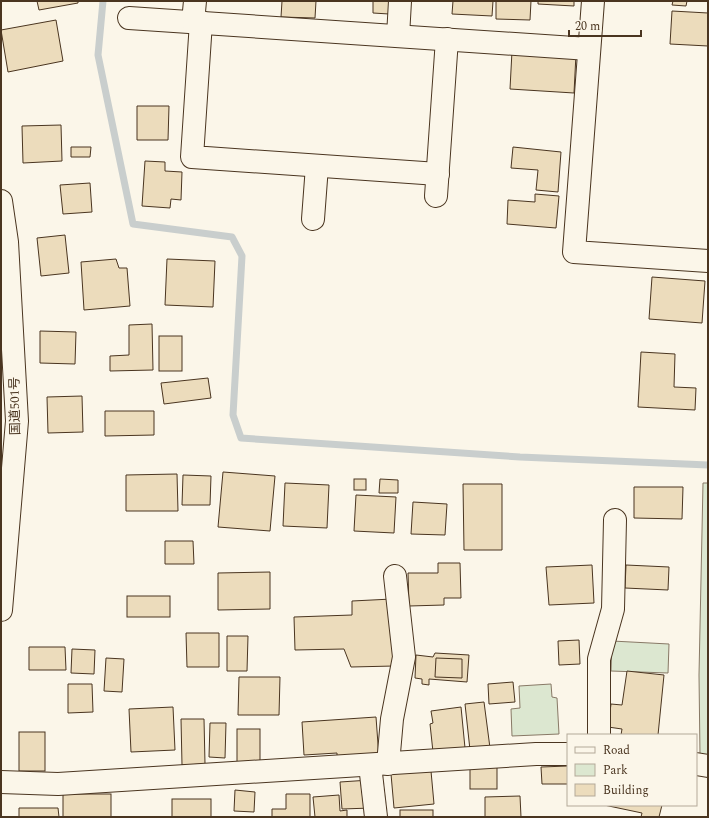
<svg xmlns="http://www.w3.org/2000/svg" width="709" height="818" viewBox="0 0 709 818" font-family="Spectral,'Noto Sans JP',serif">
<rect width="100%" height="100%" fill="#fbf6e9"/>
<g fill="#dce7d0" stroke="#887966">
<path d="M703,483H708V756L700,755L699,675Z"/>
<path d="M612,641L669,644L668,673L611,671Z"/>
<path d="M551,684L552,697L557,698L559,734L512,736L511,709L520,708L519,686Z"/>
</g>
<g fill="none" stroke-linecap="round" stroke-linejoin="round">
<path stroke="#c9cecd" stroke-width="7" d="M103,1L98,55L133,224L232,237L242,256L233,415L241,438L520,457L708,465"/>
</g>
<g fill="#ecdcbc" stroke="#4a3520">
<path d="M37,1H78V3L39,10Z"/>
<path d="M282,1H316L315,18L281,17Z"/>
<path d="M373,1H390L389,14L373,13Z"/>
<path d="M453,1H493L492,16L452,14Z"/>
<path d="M496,1H531L530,20L496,19Z"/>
<path d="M538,1H574V6L538,4Z"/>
<path d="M673,1H687L686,6L672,5Z"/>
<path d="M672,11L708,13V46L670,44Z"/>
<path d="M56,20L63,61L8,72L1,30Z"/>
<path d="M512,51L576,54L574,93L510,89Z"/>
<path d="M137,106H169L168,140H137Z"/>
<path d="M61,125L62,161L23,163L22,126Z"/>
<path d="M71,147H91L90,157H71Z"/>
<path d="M513,147L561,152L558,192L536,190L538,170L511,168Z"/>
<path d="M145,161L165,162V171L182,172L181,200L171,199L170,208L142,206Z"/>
<path d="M90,183L92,212L63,214L60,185Z"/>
<path d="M535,194L559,196L556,228L507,224L508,200L535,202Z"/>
<path d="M65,235L69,273L41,276L37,238Z"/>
<path d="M116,259L119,268H127L130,306L84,310L81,262Z"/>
<path d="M167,259L215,261L213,307L165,305Z"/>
<path d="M652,277L705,281L702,323L649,319Z"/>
<path d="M152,324L153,370L110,371V356L129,355V325Z"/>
<path d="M40,331L76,332L75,364L40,363Z"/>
<rect x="159" y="336" width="23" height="35"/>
<path d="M641,352L675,354L674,387L696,388L695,410L638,407Z"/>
<path d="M208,378L211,398L164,404L161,383Z"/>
<path d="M82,396L83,432L48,433L47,397Z"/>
<path d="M105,411H154V435L105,436Z"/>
<path d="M223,472L275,476L270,531L218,527Z"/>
<path d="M177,474L178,511H126V475Z"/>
<path d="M183,475L211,476L210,505H182Z"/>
<rect x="354" y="479" width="12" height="11"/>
<path d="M380,479L398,480V493H379Z"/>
<path d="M285,483L329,485L327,528L283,526Z"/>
<path d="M463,484H502V550H464Z"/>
<path d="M634,487H683L682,519L634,518Z"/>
<path d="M356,495L396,497L394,533L354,531Z"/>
<path d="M413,502L447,504L445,535L411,534Z"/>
<path d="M165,541H193L194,564H165Z"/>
<path d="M438,563H460L461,598H444V605L409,606L408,573H438Z"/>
<path d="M592,565L594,603L549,605L546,567Z"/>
<path d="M626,565L669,567L668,590L625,588Z"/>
<path d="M270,572V609L218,610V573Z"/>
<rect x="127" y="596" width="43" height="21"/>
<path d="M392,599L394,666L351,667L344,649L295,650L294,617L352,615V601Z"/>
<path d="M186,633H219V667H187Z"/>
<path d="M227,636H248L247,671H227Z"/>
<path d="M579,640L580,664L559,665L558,641Z"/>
<path d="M29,647H65L66,670H29Z"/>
<path d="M72,649L95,650L94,674L71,673Z"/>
<path d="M435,653L469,655L467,682L429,679V685L422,684V679L415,678L416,655L433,657Z"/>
<path d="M106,658L124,659L122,692L104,691Z"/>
<path d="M436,658L462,659V678L435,677Z"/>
<path d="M627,671L664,675L658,735H621L622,729L608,727L611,704L622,705Z"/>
<path d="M239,677H280L279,715H238Z"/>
<path d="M513,682L515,702L489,704L488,684Z"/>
<path d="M68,684H92L93,712L68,713Z"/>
<path d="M484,702L490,748L470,750L465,704Z"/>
<path d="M173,707L175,750L131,752L129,709Z"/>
<path d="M461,707L465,748L433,752L430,724L433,723L431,711Z"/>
<path d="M376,717L379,758L337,760V753L304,755L302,722Z"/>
<path d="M181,719H204L205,764L182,765Z"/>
<path d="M210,723H226L225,758L209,757Z"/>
<rect x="237" y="729" width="23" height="34"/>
<rect x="19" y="732" width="26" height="39"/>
<path d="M568,766V784H542L541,767Z"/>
<rect x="470" y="767" width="27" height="22"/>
<path d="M431,771L434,804L394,808L391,774Z"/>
<path d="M370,780L371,808L342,809L340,782Z"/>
<path d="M235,790L255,792L254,812L234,811Z"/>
<rect x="63" y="794" width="48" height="23"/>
<path d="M286,794H310V817H272V809H286Z"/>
<path d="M339,795L340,811L347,810V817H315L313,797Z"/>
<path d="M520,796L521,817H485V797Z"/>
<rect x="172" y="799" width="39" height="18"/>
<path d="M604,805H662L659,817H641L642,813Z"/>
<path d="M19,808H58L59,817H19Z"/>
<rect x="400" y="810" width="33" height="7"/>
</g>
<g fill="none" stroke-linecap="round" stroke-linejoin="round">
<g stroke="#4a3520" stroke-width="24">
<g id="minor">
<path d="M593,1L574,252L708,261"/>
<path d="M129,18L589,49"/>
<path d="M193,22L195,1"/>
<path d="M201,22L192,157L438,174"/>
<path d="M398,36L400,1"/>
<path d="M436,196L447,39"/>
<path d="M313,219L317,166"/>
<path d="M599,735V659L613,609L615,520"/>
<path d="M388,764L392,719L404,657L395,576"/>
<path d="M696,764L708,766"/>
<path d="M370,765L376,817"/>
<path d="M1,782L58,784L536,754H568"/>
</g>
</g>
<g stroke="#4a3520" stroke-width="24">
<path id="highway" d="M1,201L7,242L17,421L1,610"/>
</g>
<use href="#minor" stroke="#fbf6e9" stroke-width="22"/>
<use href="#highway" stroke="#fbf6e9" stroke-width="22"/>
</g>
<g text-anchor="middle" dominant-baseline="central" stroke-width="3" stroke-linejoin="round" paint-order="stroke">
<g font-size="13" fill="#4a3520" stroke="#fbf6e9">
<text transform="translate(15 406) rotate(-91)">国道501号</text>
</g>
</g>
<rect width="709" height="818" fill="none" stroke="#4a3520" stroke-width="4"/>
<rect x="567" y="734" width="130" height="72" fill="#fbf6e9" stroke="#b4a999"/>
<rect x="575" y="747" width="20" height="6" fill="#fbf6e9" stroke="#b4a999"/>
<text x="603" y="754" font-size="12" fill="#4a3520">Road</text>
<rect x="575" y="764" width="20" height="12" fill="#dce7d0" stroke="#b4a999"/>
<text x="603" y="774" font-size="12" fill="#4a3520">Park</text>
<rect x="575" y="784" width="20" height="12" fill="#ecdcbc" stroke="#b4a999"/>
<text x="603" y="794" font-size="12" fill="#4a3520">Building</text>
<path d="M569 30v6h72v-6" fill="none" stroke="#4a3520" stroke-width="2"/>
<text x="575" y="30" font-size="12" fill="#4a3520" stroke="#fbf6e9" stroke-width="3" paint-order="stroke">20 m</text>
</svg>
